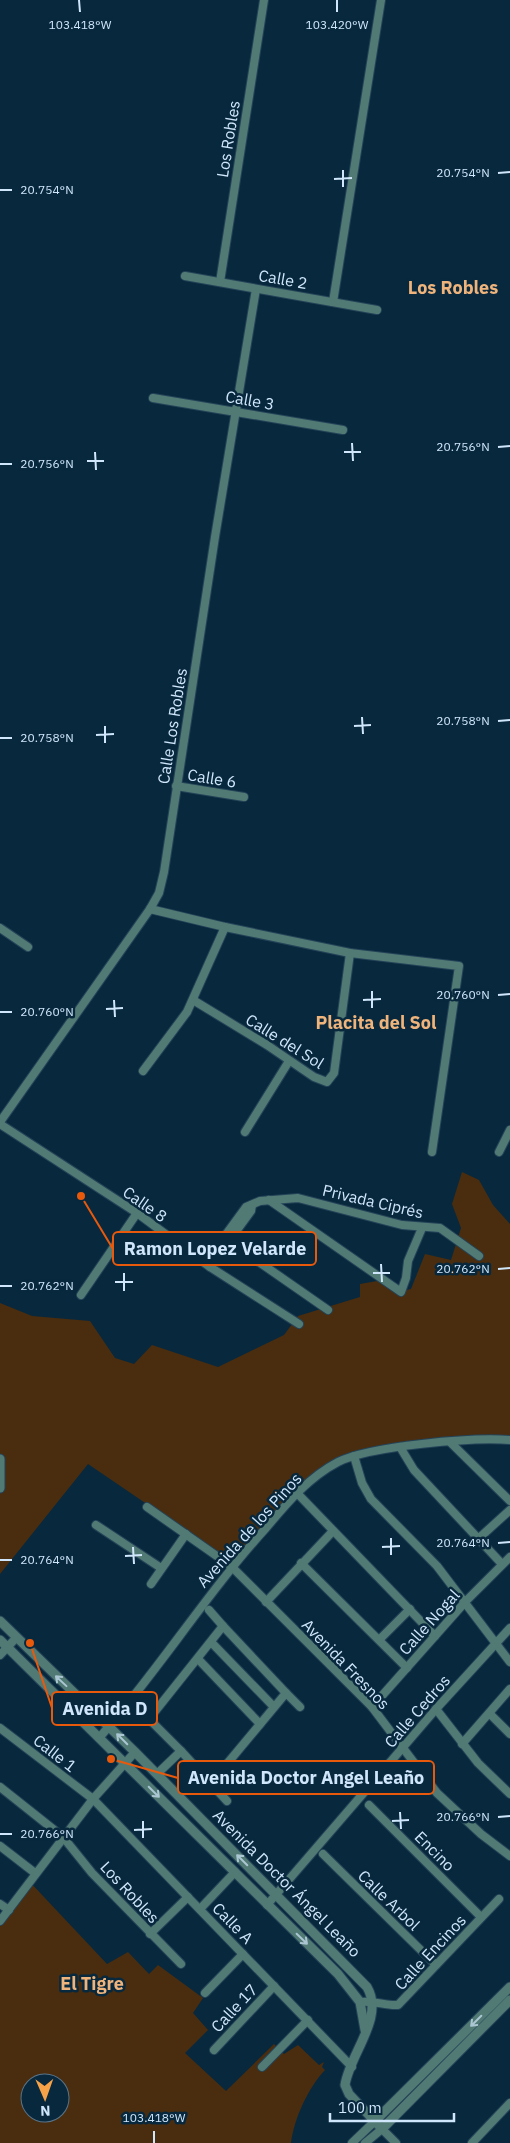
<svg xmlns="http://www.w3.org/2000/svg" width="510" height="2143" viewBox="0 0 510 2143" font-family="'IBM Plex Sans',sans-serif">
<rect width="100%" height="100%" fill="#08283e"/>
<g fill="#4a2d0e" fill-rule="evenodd">
<path d="M462,1172L479,1180L493,1205L510,1224V1441L400,1447L339,1461L297,1493L231,1566L182,1528L88,1464L0,1574V1303L32,1316L90,1321L115,1358L134,1364L152,1345L218,1367L284,1335L298,1316L360,1297V1284L377,1281L397,1292L411,1289L425,1254L451,1260L461,1228L452,1204Z"/>
<path d="M28,1880L107,1964L128,1952L149,1974L158,1965L203,1998L193,2013L208,2030L185,2053L226,2091L274,2044L284,2054L298,2045L319,2065L324,2062L322,2067L325,2070C308,2088 294,2119 291,2143H0V1915ZM30,2083H60V2113H30Z"/>
</g>
<g fill="none" stroke-linecap="round" stroke-linejoin="round">
<g stroke="#244358" stroke-width="10">
<g id="minor">
<path d="M185,276L377,310"/>
<path d="M220,282L264,0"/>
<path d="M333,302L381,0"/>
<path d="M153,398L343,430"/>
<path d="M176,786L244,797"/>
<path d="M150,909L225,927L350,953L459,966L432,1152"/>
<path d="M0,928L28,947"/>
<path d="M193,1000L267,1045L314,1077L327,1082L334,1073L350,953"/>
<path d="M143,1071L187,1012L225,927"/>
<path d="M0,1122L150,909L159,893L164,872L215,537L256,289"/>
<path d="M0,1124L137,1213L210,1267L299,1324"/>
<path d="M245,1132L289,1061"/>
<path d="M499,1152L510,1130"/>
<path d="M269,1200L401,1292L406,1278L408,1261L422,1228"/>
<path d="M223,1237L328,1310"/>
<path d="M205,1263L246,1207L260,1201L298,1198L402,1225L440,1228L479,1256"/>
<path d="M210,1267L251,1211L252,1205"/>
<path d="M81,1295L137,1213"/>
<path d="M451,1443L510,1501"/>
<path d="M400,1447L414,1470L502,1564"/>
<path d="M354,1456L362,1483L371,1499L437,1566L510,1662"/>
<path d="M297,1493L435,1636"/>
<path d="M147,1507L231,1566L372,1707L437,1793L481,1834L510,1856"/>
<path d="M96,1525L161,1568"/>
<path d="M478,1539L510,1510"/>
<path d="M301,1563L407,1668"/>
<path d="M151,1584L186,1534"/>
<path d="M266,1602L333,1531"/>
<path d="M209,1610L223,1626"/>
<path d="M380,1639L410,1609"/>
<path d="M211,1642L274,1707"/>
<path d="M0,1655L16,1638"/>
<path d="M198,1659L260,1724"/>
<path d="M286,1693L300,1707"/>
<path d="M372,1707L466,1601L510,1557"/>
<path d="M436,1709L478,1763L510,1794"/>
<path d="M490,1714L510,1734"/>
<path d="M0,1728L93,1799L352,2067"/>
<path d="M99,1738C158,1671 206,1594 266,1528C287,1503 309,1477 338,1462C370,1446 473,1437 510,1440"/>
<path d="M462,1744L510,1689"/>
<path d="M181,1751L149,1719L223,1626L286,1693L211,1783"/>
<path d="M157,1774L181,1751L227,1801"/>
<path d="M0,1787L63,1837L92,1873L181,1964"/>
<path d="M369,1805L481,1917"/>
<path d="M0,1846L35,1873"/>
<path d="M323,1854L436,1965"/>
<path d="M0,1904L9,1910"/>
<path d="M267,1905L436,1709L510,1628"/>
<path d="M200,1909L235,1872"/>
<path d="M0,1921L93,1799L135,1752"/>
<path d="M150,1934L188,1897"/>
<path d="M205,1993L243,1954"/>
<path d="M360,2002C374,2000 385,2006 398,2005L499,1899"/>
<path d="M214,2050L274,1986"/>
<path d="M262,2067L308,2020"/>
<path d="M352,2143L375,2121"/>
<path d="M365,2143L382,2129L396,2143"/>
<path d="M472,2143L510,2103"/>
</g>
</g>
<g stroke="#244358" stroke-width="11">
<g id="tertiary">
<path d="M0,1459V1488"/>
<path d="M0,1621L135,1752L367,1987C385,2018 350,2053 345,2085L349,2094L382,2129L510,2000"/>
<path d="M0,1640L338,1974L360,2002L365,2030"/>
<path d="M375,2121L510,1987"/>
</g>
</g>
<use href="#minor" stroke="#527a74" stroke-width="8"/>
<use href="#tertiary" stroke="#527a74" stroke-width="9"/>
</g>
<defs><path id="oneway-shaft" d="M-6 0H5M1.5-3L5.5 0L1.5 3" fill="none" stroke-width="1.6" stroke-linecap="round" stroke-linejoin="round" transform="scale(1.25)"/></defs>
<g stroke="#aac6d2">
<use href="#oneway-shaft" transform="translate(61 1681) rotate(-137)"/>
<use href="#oneway-shaft" transform="translate(122 1739) rotate(-135)"/>
<use href="#oneway-shaft" transform="translate(154 1792) rotate(45)"/>
<use href="#oneway-shaft" transform="translate(242 1860) rotate(-135)"/>
<use href="#oneway-shaft" transform="translate(302 1939) rotate(44)"/>
<use href="#oneway-shaft" transform="translate(476 2021) rotate(135)"/>
</g>
<path fill="none" stroke="#d0e7fb" stroke-width="2" d="M79,0L80,12M337,0V12M343,170V187M498,173L510,172M334,179L352,178M0,190H12M352,443L353,461M498,447L510,446M95,452L96,470M344,452H361M87,461H104M0,464H12M362,717L363,734M498,721L510,720M105,726V743M354,726L371,725M96,735L114,734M0,738H12M372,991V1008M498,995L510,994M114,1000L115,1017M363,1000L381,999M106,1009L123,1008M0,1012H12M381,1264L382,1282M498,1269L510,1268M124,1273V1291M373,1273H390M115,1282H133M0,1286H12M391,1538V1555M498,1543L510,1542M133,1547L134,1564M382,1547L400,1546M125,1556L142,1555M0,1560H12M400,1812L401,1829M498,1817L510,1816M143,1821V1838M392,1821L409,1820M134,1830L152,1829M0,1834H12M154,2131V2143"/>
<g text-anchor="middle" dominant-baseline="central" stroke-width="5" stroke-linejoin="round" paint-order="stroke">
<g font-size="16" fill="#d0e7fb" stroke="#08283e">
<text transform="translate(228 139) rotate(-81)">Los Robles</text>
<text transform="translate(283 279) rotate(10)">Calle 2</text>
<text transform="translate(250 400) rotate(10)">Calle 3</text>
<text transform="translate(172 726) rotate(-81)">Calle Los Robles</text>
<text transform="translate(212 778) rotate(9)">Calle 6</text>
<text transform="translate(285 1041) rotate(32)">Calle del Sol</text>
<text transform="translate(373 1201) rotate(13)">Privada Ciprés</text>
<text transform="translate(145 1204) rotate(35)">Calle 8</text>
<text transform="translate(249 1530) rotate(-48)">Avenida de los Pinos</text>
<text transform="translate(429 1622) rotate(-48)">Calle Nogal</text>
<text transform="translate(346 1664) rotate(46)">Avenida Fresnos</text>
<text transform="translate(417 1711) rotate(-49)">Calle Cedros</text>
<text transform="translate(55 1753) rotate(38)">Calle 1</text>
<text transform="translate(435 1851) rotate(45)">Encino</text>
<text transform="translate(287 1883) rotate(45)">Avenida Doctor Ángel Leaño</text>
<text transform="translate(130 1892) rotate(47)">Los Robles</text>
<text transform="translate(389 1900) rotate(44)">Calle Arbol</text>
<text transform="translate(233 1923) rotate(46)">Calle A</text>
<text transform="translate(430 1952) rotate(-47)">Calle Encinos</text>
<text transform="translate(234 2008) rotate(-47)">Calle 17</text>
</g>
<g font-size="18" font-weight="bold" fill="#efb47b" stroke="#08283e">
<text x="453" y="287">Los Robles</text>
<text x="376" y="1022">Placita del Sol</text>
<text x="92" y="1983">El Tigre</text>
</g>
</g>
<g font-size="12" text-anchor="middle" fill="#d0e7fb" stroke="#08283e" stroke-width="5" stroke-linejoin="round" paint-order="stroke">
<text x="80" y="29">103.418°W</text>
<text x="337" y="29">103.420°W</text>
<text x="463" y="177">20.754°N</text>
<text x="47" y="194">20.754°N</text>
<text x="463" y="451">20.756°N</text>
<text x="47" y="468">20.756°N</text>
<text x="463" y="725">20.758°N</text>
<text x="47" y="742">20.758°N</text>
<text x="463" y="999">20.760°N</text>
<text x="47" y="1016">20.760°N</text>
<text x="463" y="1273">20.762°N</text>
<text x="47" y="1290">20.762°N</text>
<text x="463" y="1547">20.764°N</text>
<text x="47" y="1564">20.764°N</text>
<text x="463" y="1821">20.766°N</text>
<text x="47" y="1838">20.766°N</text>
<text x="154" y="2122">103.418°W</text>
</g>
<path fill="none" stroke="#e8590c" stroke-width="2" d="M81 1196L113 1249M30 1643L52 1708M111 1759L178 1778"/>
<g fill="#e8590c" stroke="#08283e" stroke-width="2">
<circle cx="81" cy="1196" r="5"/>
<circle cx="30" cy="1643" r="5"/>
<circle cx="111" cy="1759" r="5"/>
</g>
<g fill="#08283e" stroke="#e8590c" stroke-width="2">
<rect x="113" y="1232" width="203" height="33" rx="5"/>
<rect x="52" y="1692" width="105" height="33" rx="5"/>
<rect x="178" y="1761" width="256" height="33" rx="5"/>
</g>
<g font-size="18" text-anchor="middle" font-weight="bold" fill="#d0e7fb">
<text x="215" y="1255">Ramon Lopez Velarde</text>
<text x="105" y="1715">Avenida D</text>
<text x="306" y="1784">Avenida Doctor Angel Leaño</text>
</g>
<g transform="translate(45 2098) rotate(178)"><circle r="24" fill="#08283e" stroke="#58748a"/>
<path d="M0-4L9 19L0 12L-9 19Z" fill="#f6a248"/>
<text y="-8" font-size="14" font-weight="bold" text-anchor="middle" fill="#d0e7fb">N</text>
</g>
<path d="M330 2113v8h124v-8" fill="none" stroke="#d0e7fb" stroke-width="2.5"/>
<text x="338" y="2113" font-size="15" fill="#d0e7fb" stroke="#08283e" stroke-width="4" paint-order="stroke">100 m</text>
</svg>
